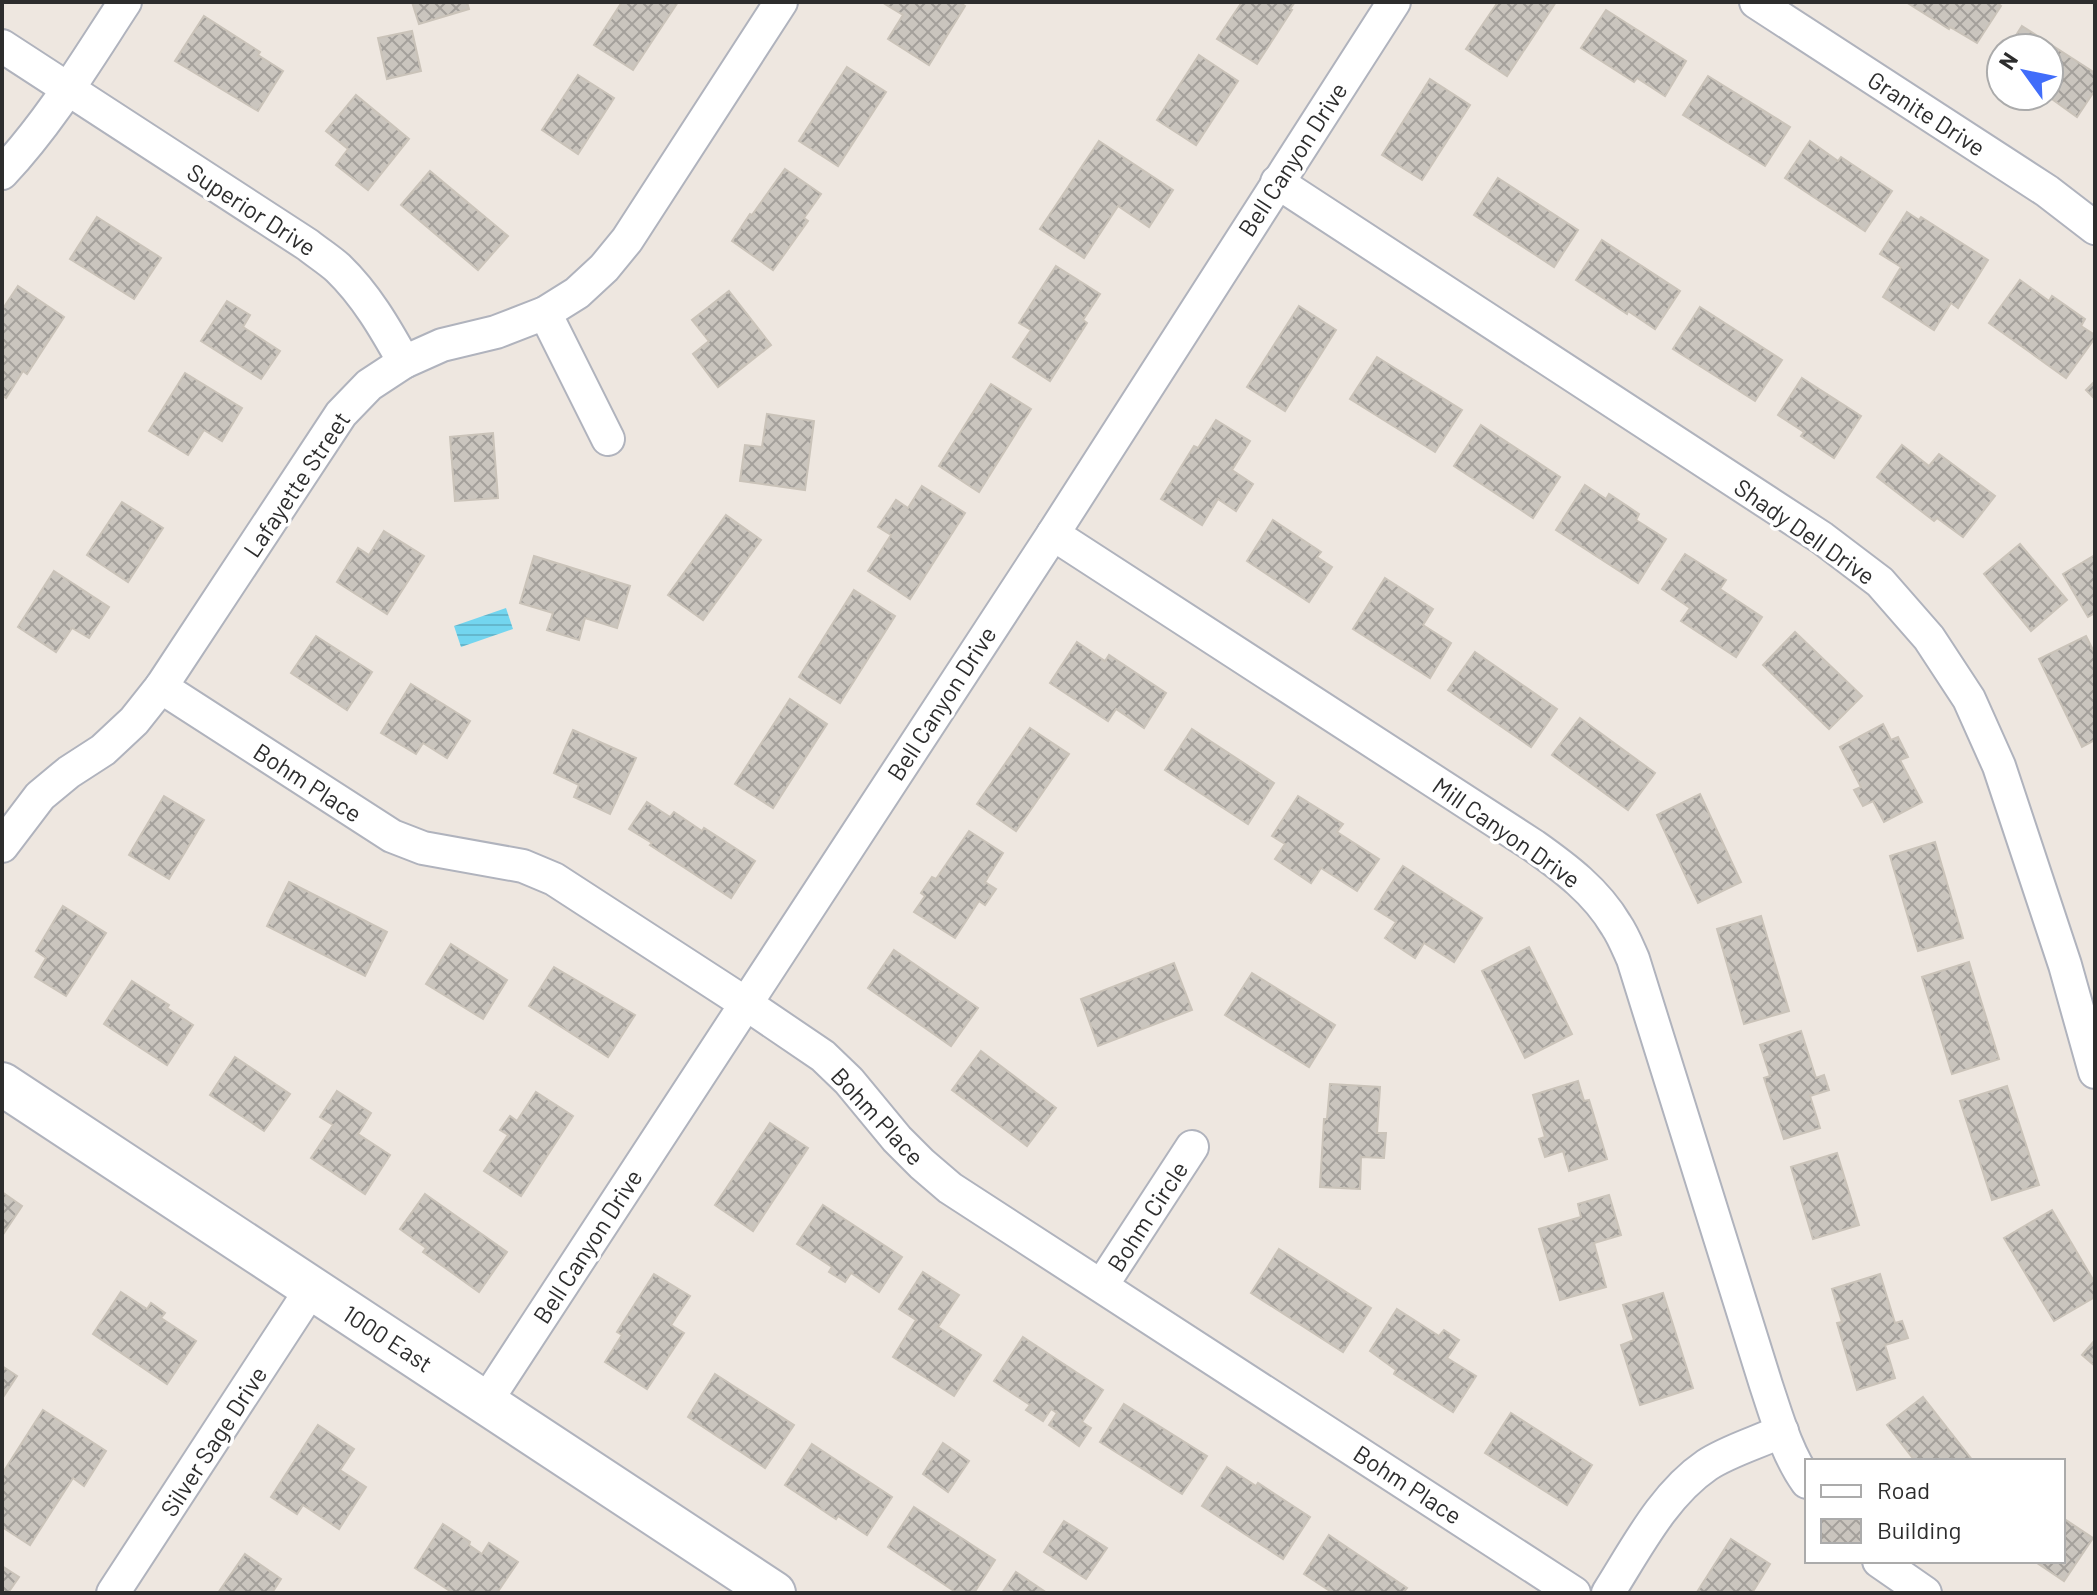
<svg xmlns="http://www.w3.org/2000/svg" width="2097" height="1595" viewBox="0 0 2097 1595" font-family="Barlow,sans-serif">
<defs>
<pattern id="water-rules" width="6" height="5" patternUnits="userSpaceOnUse" patternTransform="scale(2)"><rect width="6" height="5" fill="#73d5ef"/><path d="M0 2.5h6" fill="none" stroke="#64b7cd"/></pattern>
<pattern id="building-cross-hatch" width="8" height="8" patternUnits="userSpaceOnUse" patternTransform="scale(2)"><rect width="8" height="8" fill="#cac5be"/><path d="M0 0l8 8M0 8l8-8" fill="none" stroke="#a4a09b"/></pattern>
</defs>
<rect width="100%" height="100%" fill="#eee7e0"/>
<path fill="url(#water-rules)" d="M506,608L513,629L461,647L454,626Z"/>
<g fill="url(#building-cross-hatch)" stroke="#cac3b9" stroke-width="2">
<path d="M412,2H467L469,9L419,24Z"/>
<path d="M622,2H678L633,70L594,45Z"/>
<path d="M887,2H959L965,6L929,65L888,39L903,15L885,4Z"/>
<path d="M1242,2H1295L1290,9L1292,10L1257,64L1217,39Z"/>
<path d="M1498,2H1556L1507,76L1466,49Z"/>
<path d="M1906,2H1996L2001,6L1977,43L1950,27L1949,29Z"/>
<path d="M1606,10L1686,61L1665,96L1637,78L1634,82L1581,48Z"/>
<path d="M204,16L260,52L258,55L283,71L258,111L175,61Z"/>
<path d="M2022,26L2095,73V90L2077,117L2049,97L2046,101L2038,96H2049V48H2008Z"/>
<path d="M412,31L421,71L387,79L378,38Z"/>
<path d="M1199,55L1238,81L1196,145L1157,120Z"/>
<path d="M847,67L886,92L838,166L799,141Z"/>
<path d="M578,75L614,98L578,154L542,130Z"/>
<path d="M1708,76L1790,127L1765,166L1683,115Z"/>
<path d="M1430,79L1470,105L1422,180L1382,155Z"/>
<path d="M356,95L409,139L368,190L336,165L348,149L326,131Z"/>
<path d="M1099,141L1173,190L1149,227L1118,206L1084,258L1040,229Z"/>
<path d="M1810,141L1838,161L1841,157L1892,191L1865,231L1785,178Z"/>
<path d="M785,169L821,194L804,218L808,221L773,270L732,241L750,214L752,215Z"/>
<path d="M430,171L508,236L478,270L401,205Z"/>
<path d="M1498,178L1578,230L1554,267L1474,215Z"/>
<path d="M1907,212L1919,220L1921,217L1988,260L1958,308L1951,303L1934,330L1883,297L1901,267L1880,254Z"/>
<path d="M97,217L161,258L134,299L70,259Z"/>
<path d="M1602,240L1680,291L1655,329L1628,311L1627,314L1576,280Z"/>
<path d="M1056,266L1100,294L1083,320L1087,323L1050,381L1013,357L1031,330L1019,323Z"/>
<path d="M2020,280L2049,301L2052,296L2085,319L2081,326L2095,335V338L2066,378L1989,323Z"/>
<path d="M18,286L64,317L27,374L23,371L6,398L2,395V310Z"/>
<path d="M729,291L771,345L718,387L693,354L709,341L692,320Z"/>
<path d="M227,301L250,315L243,327L280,351L261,379L201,341Z"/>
<path d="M1299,306L1336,330L1285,411L1247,387Z"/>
<path d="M1700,307L1782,360L1755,401L1673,349Z"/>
<path d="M1377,357L1462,410L1435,452L1350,399Z"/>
<path d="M185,373L242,408L222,441L204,430L188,455L149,431Z"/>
<path d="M1802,378L1861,416L1834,458L1801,436L1804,432L1778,415Z"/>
<path d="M2095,381V399L2086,390Z"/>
<path d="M991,384L1031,409L979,492L939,466Z"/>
<path d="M767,414L814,421L805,490L740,481L745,445L762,447Z"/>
<path d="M1216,420L1250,441L1232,470L1253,484L1236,511L1218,499L1202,525L1161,499L1194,446L1198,448Z"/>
<path d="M1481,425L1560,477L1533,518L1454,466Z"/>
<path d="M493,433L498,498L455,501L450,437Z"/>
<path d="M1902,445L1929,466L1939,454L1995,496L1963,537L1937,518L1934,521L1877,477Z"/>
<path d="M1585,485L1606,499L1609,494L1639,514L1636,520L1666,539L1638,583L1556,530Z"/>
<path d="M922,486L965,513L910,599L868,571L891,535L878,527L896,500L908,508Z"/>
<path d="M122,502L163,528L128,582L87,555Z"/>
<path d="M726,515L761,540L703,620L668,595Z"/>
<path d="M1273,520L1321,552L1317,557L1332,567L1309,602L1247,561Z"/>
<path d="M384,531L424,556L387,614L337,582L358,548L369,555Z"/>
<path d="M2020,544L2067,600L2031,631L1984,574Z"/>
<path d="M1685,554L1726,580L1720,589L1762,617L1736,657L1681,621L1690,608L1662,589Z"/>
<path d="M2095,555V613L2088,617L2063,574Z"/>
<path d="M534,556L630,586L617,628L585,618L579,640L547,630L553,613L520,603Z"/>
<path d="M54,571L109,607L89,638L72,628L56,652L18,627Z"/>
<path d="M1385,578L1433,609L1423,625L1451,643L1430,678L1353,629Z"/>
<path d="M854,590L895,616L840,703L799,677Z"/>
<path d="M1795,632L1862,696L1829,729L1763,665Z"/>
<path d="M316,636L372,672L347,710L291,673Z"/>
<path d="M2086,636L2095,654V740L2082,747L2039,659Z"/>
<path d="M1077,642L1105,661L1109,655L1166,693L1144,728L1116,709L1108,721L1050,683Z"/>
<path d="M1475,652L1557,709L1531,747L1448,690Z"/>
<path d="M411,684L470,721L447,758L423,743L416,754L381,733Z"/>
<path d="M790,699L827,724L773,808L735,784Z"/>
<path d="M1580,718L1655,773L1628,810L1552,755Z"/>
<path d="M1883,724L1891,740L1898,737L1908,757L1900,760L1922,802L1884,822L1873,801L1863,806L1854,790L1861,787L1840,747Z"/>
<path d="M1030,728L1069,754L1016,831L977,804Z"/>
<path d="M1192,729L1274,783L1248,824L1165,770Z"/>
<path d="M573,730L636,758L610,814L574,797L579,785L554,773Z"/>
<path d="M1700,794L1741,882L1698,903L1657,815Z"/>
<path d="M164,796L204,820L169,879L129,855Z"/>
<path d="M1298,796L1343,824L1337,832L1379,859L1357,891L1321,868L1311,883L1275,859L1285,844L1272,836Z"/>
<path d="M647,802L670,817L674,812L702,831L704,828L755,861L731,898L650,845L652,843L629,829Z"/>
<path d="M969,831L1003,853L985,882L996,889L985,905L979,901L955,938L914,912L925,896L921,893L932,877L936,879Z"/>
<path d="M1935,842L1963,938L1918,951L1890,856Z"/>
<path d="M1403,866L1482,918L1454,962L1424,943L1415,958L1385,938L1396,922L1375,909Z"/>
<path d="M289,882L387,932L365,976L267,926Z"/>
<path d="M63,906L106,933L66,996L35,977L46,958L36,951Z"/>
<path d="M1761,916L1789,1011L1744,1024L1717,929Z"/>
<path d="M451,944L507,980L483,1019L426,984Z"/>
<path d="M1529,947L1572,1034L1525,1058L1482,971Z"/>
<path d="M894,950L978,1008L951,1046L868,988Z"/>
<path d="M1969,962L1999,1059L1952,1074L1922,977Z"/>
<path d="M1174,963L1192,1010L1098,1046L1081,999Z"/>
<path d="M554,967L635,1015L608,1057L529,1006Z"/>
<path d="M1252,973L1335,1025L1309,1067L1225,1015Z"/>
<path d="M132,981L169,1005L167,1008L193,1025L167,1065L104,1024Z"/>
<path d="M1801,1031L1816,1078L1824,1075L1829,1090L1810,1096L1820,1128L1784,1139L1764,1078L1770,1076L1760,1045Z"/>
<path d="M981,1051L1056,1108L1027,1146L952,1090Z"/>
<path d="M235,1057L290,1094L264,1131L210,1095Z"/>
<path d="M1578,1081L1584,1101L1589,1100L1607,1159L1569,1171L1563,1151L1545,1157L1539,1139L1545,1137L1533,1095Z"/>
<path d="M1330,1084L1380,1087L1377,1133H1386L1384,1158L1361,1157L1360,1189L1320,1187L1324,1119H1327Z"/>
<path d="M2007,1086L2039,1185L1992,1200L1960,1101Z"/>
<path d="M337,1091L371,1113L358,1134L390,1155L365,1194L311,1158L333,1125L320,1117Z"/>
<path d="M536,1092L573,1116L521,1196L484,1171L508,1135L500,1130L510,1116L517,1121Z"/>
<path d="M770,1123L808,1148L753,1231L715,1205Z"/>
<path d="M1837,1153L1859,1225L1813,1239L1791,1167Z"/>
<path d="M2,1192L22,1206L2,1236Z"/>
<path d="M425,1194L507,1252L479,1292L423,1252L426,1248L400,1229Z"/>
<path d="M1609,1195L1621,1235L1594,1243L1606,1287L1560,1300L1539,1229L1581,1217L1578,1204Z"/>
<path d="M823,1205L902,1257L879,1292L851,1273L845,1282L829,1272L832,1267L797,1244Z"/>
<path d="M2052,1210L2095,1283V1297L2054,1321L2004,1238Z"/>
<path d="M1279,1249L1371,1308L1343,1352L1251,1293Z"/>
<path d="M923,1272L959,1295L938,1327L981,1355L954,1396L893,1357L916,1320L899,1309Z"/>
<path d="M654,1274L690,1296L671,1325L684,1333L647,1389L605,1362L622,1335L617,1332Z"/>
<path d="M1880,1274L1895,1323L1902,1321L1908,1338L1885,1345L1895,1378L1857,1390L1837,1323L1842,1322L1832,1289Z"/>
<path d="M121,1292L147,1309L151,1303L165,1313L161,1318L196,1341L167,1384L93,1334Z"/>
<path d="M1663,1293L1693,1388L1640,1405L1621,1345L1634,1340L1623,1305Z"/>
<path d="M1397,1309L1439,1336L1444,1330L1459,1340L1447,1358L1476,1376L1453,1412L1394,1374L1396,1370L1370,1351Z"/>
<path d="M1023,1337L1103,1390L1082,1422L1091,1428L1079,1446L1049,1425L1057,1413L1051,1409L1043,1421L1026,1410L1030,1405L994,1381Z"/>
<path d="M2095,1340V1366L2082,1355Z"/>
<path d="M2,1366L17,1376L2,1399Z"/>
<path d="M715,1374L794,1425L765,1468L688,1417Z"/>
<path d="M1923,1397L1973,1461H1915L1887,1425Z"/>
<path d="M1124,1404L1207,1456L1182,1494L1100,1442Z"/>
<path d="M43,1410L106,1451L84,1486L73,1478L30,1545L2,1527V1474Z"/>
<path d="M1511,1413L1592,1465L1567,1505L1485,1453Z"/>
<path d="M318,1425L354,1449L340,1470L366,1487L339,1529L303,1505L297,1514L271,1497Z"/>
<path d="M943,1443L969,1461L948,1492L923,1474Z"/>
<path d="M812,1444L892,1497L867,1535L838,1516L836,1519L785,1485Z"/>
<path d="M1227,1467L1256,1486L1258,1483L1310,1517L1283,1559L1202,1506Z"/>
<path d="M914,1507L995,1560L974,1593H957L888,1547Z"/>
<path d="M2063,1518L2093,1538L2064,1581L2034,1561H2063Z"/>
<path d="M1064,1521L1107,1548L1086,1579L1044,1552Z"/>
<path d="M443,1524L470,1542L469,1545L482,1554L489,1543L518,1562L497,1593H453L415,1568Z"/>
<path d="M1329,1535L1407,1588L1403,1593H1333L1304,1574Z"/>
<path d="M1731,1539L1770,1564L1752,1593H1698L1697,1592Z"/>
<path d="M245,1554L281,1579L272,1593H218Z"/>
<path d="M2,1566L19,1577L8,1593H2Z"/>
<path d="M1016,1572L1047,1593H1002Z"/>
</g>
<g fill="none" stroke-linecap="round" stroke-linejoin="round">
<g stroke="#b0b3bd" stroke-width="36">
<g id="minor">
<path d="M1756,2L2047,191L2095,228"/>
<path d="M2,46L308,245C318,253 329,260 338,268C366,295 385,328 404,362"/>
<path d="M2,173C50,122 87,60 125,2"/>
<path d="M1277,182L1822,538L1880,582L1929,638L1969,699L1999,766L2065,965L2095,1072"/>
<path d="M545,313L608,439"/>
<path d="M1053,534L1534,846C1565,868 1596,891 1616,925C1623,935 1628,948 1633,959L1766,1385C1777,1418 1787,1454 1807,1482"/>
<path d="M161,687L392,836L423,848L523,866L554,879L745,1003L823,1056L849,1081L897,1139L922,1164L950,1188L1574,1593"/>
<path d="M2,846L40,796L69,772L103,750L134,721L161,687L341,414L369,385L404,362L442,345L496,332L545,313L577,293L604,268L627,240L781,2"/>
<path d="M1102,1285L1192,1147"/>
<path d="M485,1403L1053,534L1394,2"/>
<path d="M1879,1561L1925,1593"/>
<path d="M113,1593L312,1288"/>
<path d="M1608,1593C1636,1549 1663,1495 1707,1465C1728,1451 1759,1442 1782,1431"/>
</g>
</g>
<g stroke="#b0b3bd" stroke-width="46">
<path id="tertiary" d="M2,1084L774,1593"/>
</g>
<use href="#minor" stroke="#fff" stroke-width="32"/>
<use href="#tertiary" stroke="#fff" stroke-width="42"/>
</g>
<g text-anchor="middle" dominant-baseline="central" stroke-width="7" stroke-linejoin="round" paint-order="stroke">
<g font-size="24" fill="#2d2d2d" stroke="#fff">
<text transform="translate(1927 113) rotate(33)">Granite Drive</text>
<text transform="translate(1292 159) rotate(-57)">Bell Canyon Drive</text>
<text transform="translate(252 209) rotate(33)">Superior Drive</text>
<text transform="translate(296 484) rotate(-56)">Lafayette Street</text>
<text transform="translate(1805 531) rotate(35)">Shady Dell Drive</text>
<text transform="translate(941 703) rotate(-57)">Bell Canyon Drive</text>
<text transform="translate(308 782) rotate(33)">Bohm Place</text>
<text transform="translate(1507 832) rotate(35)">Mill Canyon Drive</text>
<text transform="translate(878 1116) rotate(47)">Bohm Place</text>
<text transform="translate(1147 1216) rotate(-57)">Bohm Circle</text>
<text transform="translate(587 1246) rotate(-57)">Bell Canyon Drive</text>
<text transform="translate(388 1338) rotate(33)">1000 East</text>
<text transform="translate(213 1441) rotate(-57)">Silver Sage Drive</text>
<text transform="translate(1408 1484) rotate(33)">Bohm Place</text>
</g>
</g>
<rect width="2097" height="1595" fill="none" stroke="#2d2d2d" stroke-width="8"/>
<rect x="1805" y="1459" width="260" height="104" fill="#ffffff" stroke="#ababab" stroke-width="2"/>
<rect x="1821" y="1485" width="40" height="12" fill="#ffffff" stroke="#ababab" stroke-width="2"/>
<text x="1877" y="1499" font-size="24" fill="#2d2d2d">Road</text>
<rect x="1821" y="1519" width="40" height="24" fill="url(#building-cross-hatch)" stroke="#ababab" stroke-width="2"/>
<text x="1877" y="1539" font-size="24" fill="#2d2d2d">Building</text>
<g transform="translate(2025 72) rotate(303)"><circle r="38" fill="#ffffff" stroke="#ababab" stroke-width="2"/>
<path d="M0-6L14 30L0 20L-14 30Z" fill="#416dfa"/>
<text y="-12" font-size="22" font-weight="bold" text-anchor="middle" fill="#2d2d2d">N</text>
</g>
</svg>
